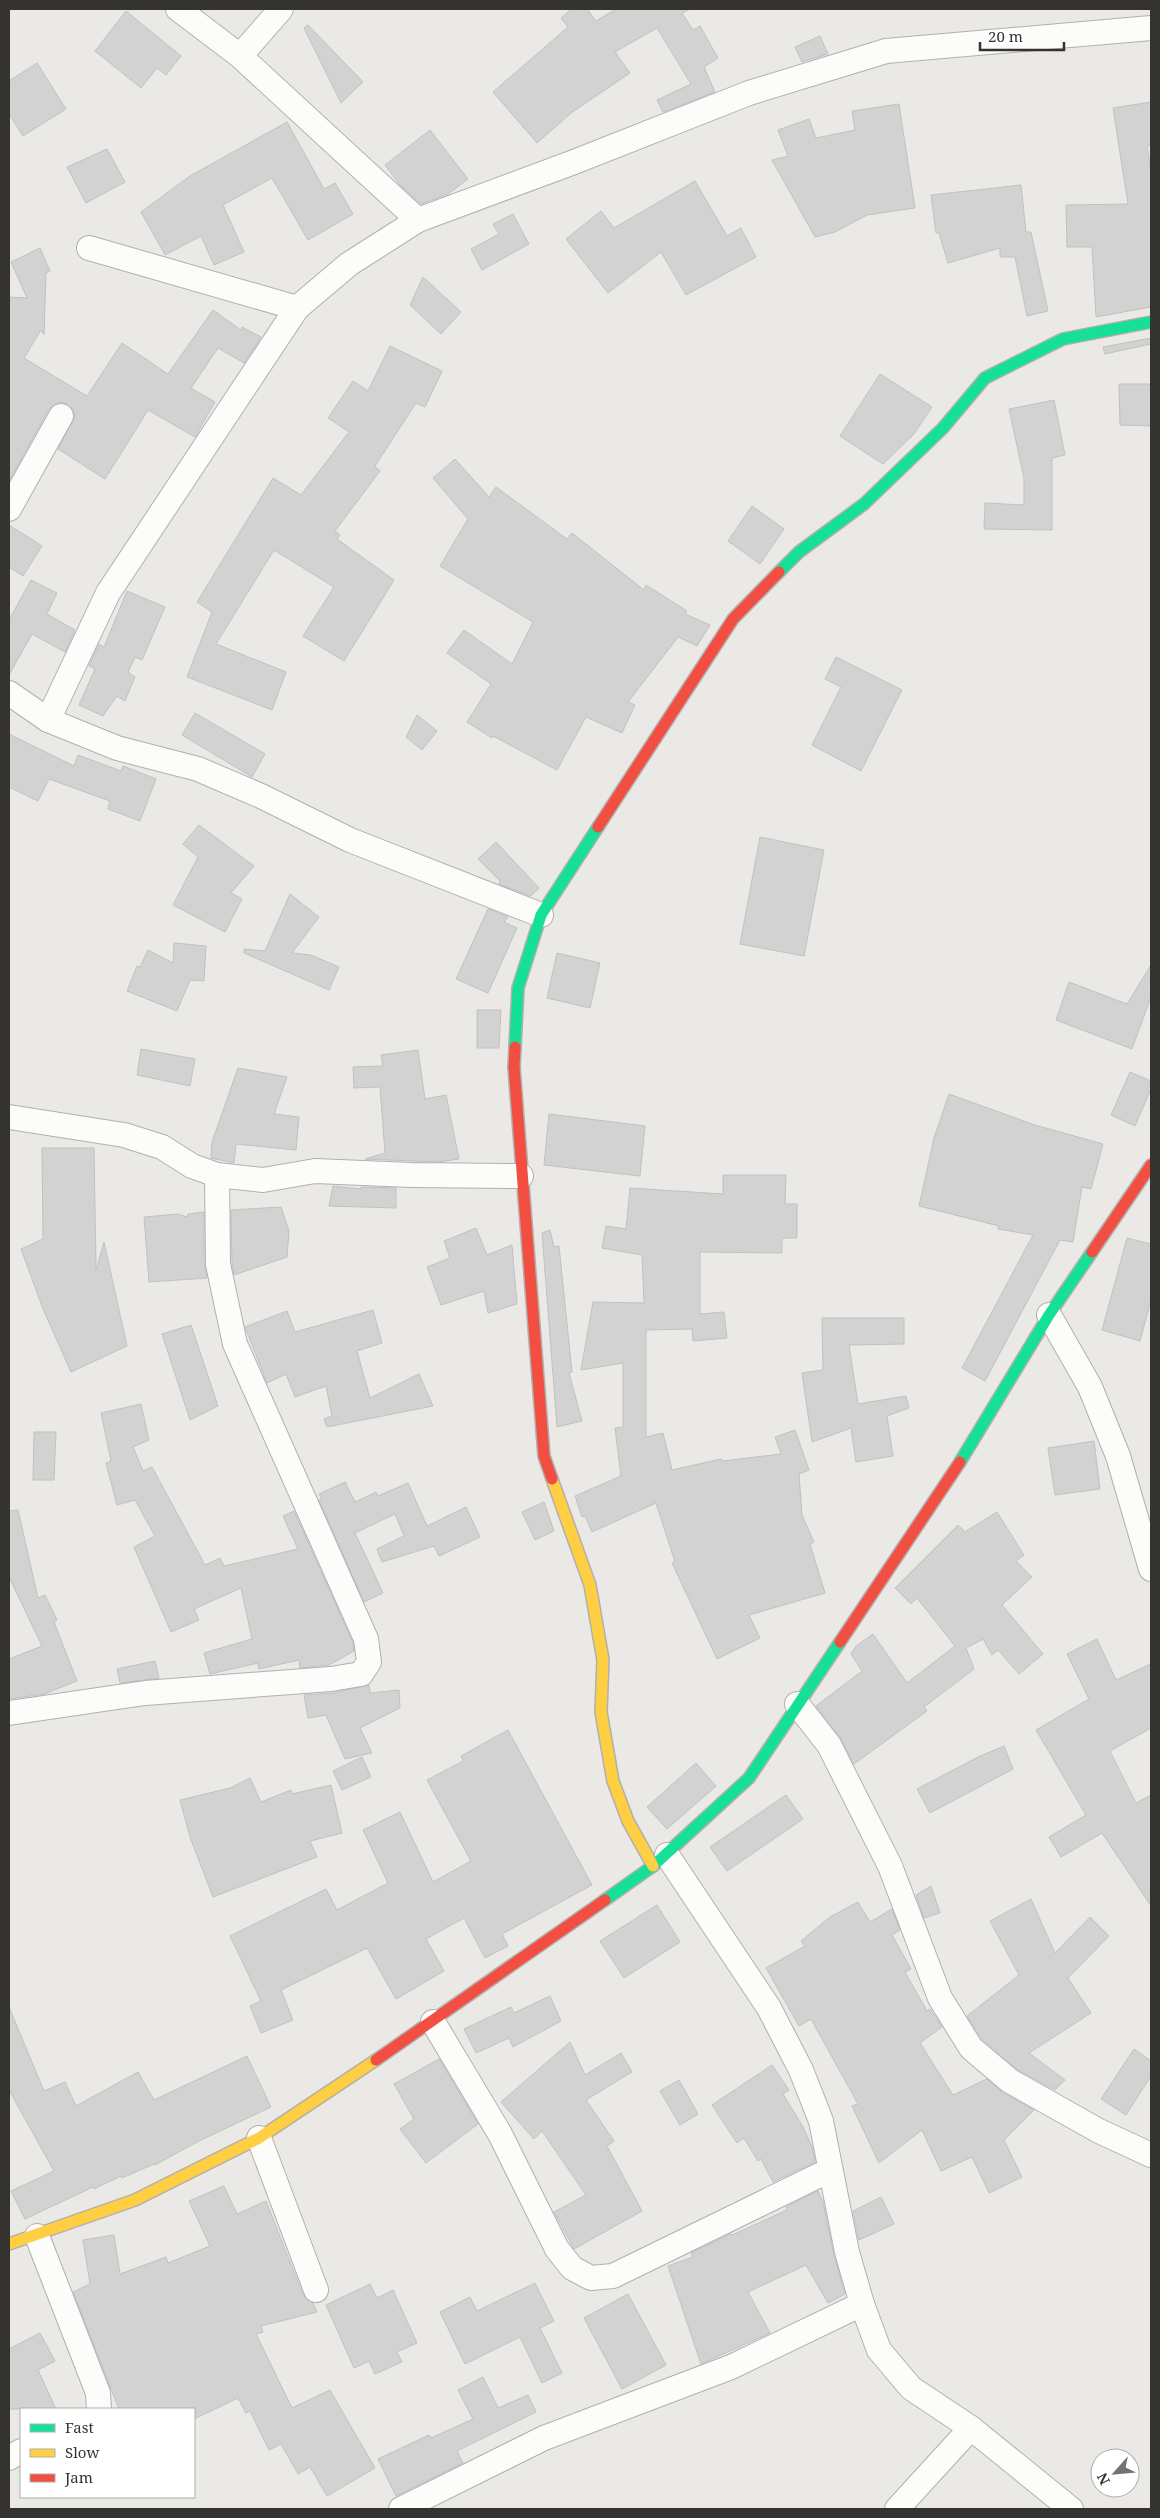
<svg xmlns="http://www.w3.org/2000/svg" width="1160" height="2518" viewBox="0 0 1160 2518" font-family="'Noto Serif',serif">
<rect width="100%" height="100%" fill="#ebe9e6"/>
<g fill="#d3d2d2" stroke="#c2c1c1">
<path d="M572,9H587L596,21L616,9H690L682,13L693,30L700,26L718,58L704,67L715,92L663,112L657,100L691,84L657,28L615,52L630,73L571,113L537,143L493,92L568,27L561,18Z"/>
<path d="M126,11L181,56L166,75L157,68L141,88L95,51Z"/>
<path d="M308,25L363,82L341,103L304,28Z"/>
<path d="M820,36L828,54L802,62L795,47Z"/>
<path d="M37,63L66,109L23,136L9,114V81Z"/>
<path d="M1151,102V145L1147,146L1151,171V307L1096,317L1092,247H1067L1066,205L1128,204L1113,108Z"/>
<path d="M899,104L915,208L867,215L835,232L815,237L772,160L788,156L778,130L809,119L816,138L855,130L852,111Z"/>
<path d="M287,122L324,189L335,183L353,214L308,240L272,178L223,205L244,252L214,265L201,236L165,255L141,212L190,176Z"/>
<path d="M430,130L468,179L448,194L421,204L401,186L385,165Z"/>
<path d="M107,149L125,182L86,203L67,167Z"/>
<path d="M695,181L727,236L741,228L756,257L686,295L661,252L608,293L566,239L601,211L614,228Z"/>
<path d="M1021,185L1026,232H1031L1048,311L1027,316L1015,257H1000V248L948,263L939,233H936L931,195Z"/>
<path d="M513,214L529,244L482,270L471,249L499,234L493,224Z"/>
<path d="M40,248L50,271L46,273L44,335L41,330L24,358L87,396L122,343L168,374L213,310L241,330L242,327L261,337L244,363L218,348L191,388L215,402L195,437L148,410L105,479L58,449L75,416L73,409L67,404L60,402L49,409L9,481V297L27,298L11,262Z"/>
<path d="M423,277L461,312L441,334L410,305Z"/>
<path d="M1151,338V344L1105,354L1103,347Z"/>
<path d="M390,346L442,371L425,407L416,403L375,466L380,471L335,531L340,535L337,539L394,580L344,661L303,636L334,587L274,550L216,644L286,672L272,710L187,677L212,612L197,602L273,478L301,495L349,432L328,418L353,381L368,391Z"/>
<path d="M880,374L932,407L914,434L883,464L840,436Z"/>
<path d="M1119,384H1151V426L1120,425Z"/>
<path d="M1054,400L1065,455L1052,458V530L984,529L985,503L1024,505V478L1009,409Z"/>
<path d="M455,459L489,497L496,487L567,539L572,533L644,590L646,585L687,611L685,614L710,625L697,646L678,637L628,702L635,705L622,733L586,717L557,770L493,736L492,738L467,722L491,684L447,653L464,630L512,664L533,622L440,566L468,519L433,478Z"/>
<path d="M752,506L784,529L760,564L728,541Z"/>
<path d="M9,525L42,546L23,576L9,567Z"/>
<path d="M31,580L57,593L47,614L75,630L65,652L32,634L9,675V620Z"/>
<path d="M127,591L165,607L142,660L135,657L128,672L135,677L125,701L117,696L103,716L79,705L95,669L89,666L99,644L104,647Z"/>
<path d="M836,657L902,690L861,771L812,745L841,687L825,679Z"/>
<path d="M195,713L265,754L252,777L182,735Z"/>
<path d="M417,715L437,731L422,750L406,737Z"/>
<path d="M9,734L74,766L78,755L121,771L123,766L156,779L140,821L108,809L110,801L49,779L38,801L9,787Z"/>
<path d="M199,825L254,866L231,893L242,899L225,932L173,905L198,857L183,844Z"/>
<path d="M760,837L824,850L804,956L740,944Z"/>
<path d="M496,842L539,888L531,896L499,884L500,881L478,859Z"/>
<path d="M290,894L319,917L292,953L311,955L339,967L329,990L244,953V949L265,951Z"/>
<path d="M488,909L508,917L504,922L517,928L488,993L456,979Z"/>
<path d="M174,943L206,946L204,981L190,980L177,1011L127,991L137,966L140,967L148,950L173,963Z"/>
<path d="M557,953L600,963L590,1008L547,998Z"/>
<path d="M1151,965V997L1132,1049L1056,1020L1069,982L1127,1004Z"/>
<path d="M477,1010H501L499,1048H477Z"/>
<path d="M141,1049L195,1059L190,1086L137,1075Z"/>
<path d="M418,1050L425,1099L446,1095L459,1159L438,1162L365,1159L385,1153L380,1087L354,1088L353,1067L383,1066L381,1055Z"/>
<path d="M238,1068L287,1077L274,1114L299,1117L296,1150L236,1144L234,1163L211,1158L212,1142Z"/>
<path d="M1130,1072L1151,1081V1089L1135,1126L1111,1115Z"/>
<path d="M949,1094L1035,1125L1103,1144L1091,1189L1082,1187L1073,1242L1060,1240L985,1381L962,1368L1033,1235L998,1229L999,1226L919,1206L934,1138Z"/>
<path d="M549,1114L645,1126L640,1176L544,1165Z"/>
<path d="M42,1148H94L96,1270L104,1242L127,1346L71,1372L43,1309L21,1249L43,1239Z"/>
<path d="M723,1175H786L785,1204H797V1238H782V1253L700,1252V1314L724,1312L727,1338L693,1341L692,1329L646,1330V1437L663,1433L672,1470L721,1459L722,1461L781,1454L775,1437L795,1430L809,1470L799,1474L802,1515L814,1542L810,1544L825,1593L749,1615L760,1638L717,1659L672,1563L675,1562L656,1503L592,1532L585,1516L582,1517L575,1496L621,1476L615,1428L623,1427V1363L581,1370L593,1302L644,1303L642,1255L602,1248L606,1226L626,1229L630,1188L723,1194Z"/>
<path d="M333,1186L361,1189V1187L396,1188V1208L329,1206Z"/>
<path d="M281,1207L289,1231L287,1257L234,1275L232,1262L231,1210Z"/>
<path d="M204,1212V1264L207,1278L149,1282L144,1217L178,1214L187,1217L188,1214Z"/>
<path d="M476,1228L487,1255L512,1245L517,1304L488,1313L484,1291L441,1305L427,1267L450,1258L444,1241Z"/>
<path d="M550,1230L554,1247L559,1246L572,1372L569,1373L582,1421L557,1427L542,1233Z"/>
<path d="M1127,1238L1151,1244V1300L1140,1341L1102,1330Z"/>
<path d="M373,1310L382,1343L357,1351L370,1398L419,1374L433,1406L327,1427L324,1419L332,1416L326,1386L295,1397L286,1374L267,1383L245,1327L287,1311L295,1332Z"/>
<path d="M822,1318H904V1344L849,1345L858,1404L906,1396L909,1408L887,1416L893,1456L856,1462L851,1428L812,1442L802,1373L823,1370Z"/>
<path d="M191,1325L218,1406L190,1420L162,1334Z"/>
<path d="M141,1404L149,1440L133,1447L143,1471L152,1467L205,1565L220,1558L224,1566L298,1549L283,1516L294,1511L353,1643L354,1651L329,1665L300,1668L299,1660L259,1669L258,1663L210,1674L204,1653L252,1639L241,1588L194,1609L199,1620L171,1632L134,1547L155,1536L135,1500L117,1505L106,1463L111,1461L101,1413Z"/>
<path d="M34,1432H56L54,1480H33Z"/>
<path d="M1094,1441L1100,1489L1055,1495L1048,1448Z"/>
<path d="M345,1482L355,1502L376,1492L378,1496L408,1483L427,1526L466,1507L480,1537L439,1556L434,1546L382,1562L377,1549L404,1536L395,1514L355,1533L383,1593L364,1602L319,1500L322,1499L319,1494Z"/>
<path d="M544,1502L554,1531L535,1540L522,1512Z"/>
<path d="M18,1510L38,1598L45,1595L57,1620L54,1622L77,1681L44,1694L9,1699V1659L42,1646L9,1577V1511Z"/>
<path d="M997,1512L1024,1555L1016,1561L1032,1577L1002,1605L1043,1654L1019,1674L998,1650L992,1655L983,1639L966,1648L974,1669L924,1707L927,1711L854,1764L840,1737L816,1706L862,1671L851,1654L856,1646L873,1634L907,1683L955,1646L917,1598L911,1604L895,1588L958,1525L965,1532Z"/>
<path d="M1097,1639L1116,1680L1151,1664V1728L1110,1751L1136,1803L1151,1795V1906L1102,1833L1061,1857L1049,1837L1086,1815L1036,1730L1089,1699L1067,1654Z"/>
<path d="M155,1661L159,1678L120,1683L117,1669Z"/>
<path d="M369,1685L370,1693L399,1690L400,1708L360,1728L372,1753L345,1759L326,1715L308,1718L304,1695L333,1693Z"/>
<path d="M508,1730L592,1885L502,1934L508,1946L485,1958L464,1918L426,1939L444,1971L396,1999L367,1948L281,1990L293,2020L261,2033L250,2006L261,2001L230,1936L326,1889L337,1910L388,1883L363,1830L400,1812L433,1882L471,1861L427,1780L463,1761L461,1756Z"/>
<path d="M1004,1746L1013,1769L930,1813L917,1789L978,1757Z"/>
<path d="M362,1757L371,1777L342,1790L333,1771Z"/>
<path d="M696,1763L716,1786L667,1829L647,1807Z"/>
<path d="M250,1778L261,1802L291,1790L292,1794L331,1785L342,1833L310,1841L317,1857L213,1897L190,1837L180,1800L230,1788Z"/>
<path d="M786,1795L803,1819L727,1871L710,1847Z"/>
<path d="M931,1886L940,1913L924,1918L916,1895Z"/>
<path d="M1031,1899L1055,1953L1090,1917L1109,1936L1068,1978L1091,2013L1029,2053L1065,2080L1055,2090L1018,2070L982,2039L967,2016L1019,1975L990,1921Z"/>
<path d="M858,1902L870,1922L892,1909L900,1930L892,1935L911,1969L905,1972L927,2011L930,2009L942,2027L920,2043L953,2095L987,2079L1003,2093L1034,2110L1004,2140L1022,2177L989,2193L972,2157L941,2171L922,2130L879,2163L852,2106L858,2104L811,2019L799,2026L766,1968L805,1946L801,1941L830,1917Z"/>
<path d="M657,1905L680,1942L624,1978L600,1941Z"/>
<path d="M550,1996L561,2021L513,2047L509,2038L476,2053L464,2029L511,2007L514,2013Z"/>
<path d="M9,2007L44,2091L65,2082L76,2106L138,2072L154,2100L247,2056L271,2107L197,2142L155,2165L154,2164L122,2178L121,2176L94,2189L93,2187L25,2219L11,2191L54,2171L9,2090Z"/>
<path d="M570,2042L585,2075L621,2053L632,2072L586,2100L614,2141L607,2146L642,2211L574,2249L554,2212L586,2195L542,2131L534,2139L501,2102Z"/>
<path d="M1134,2049L1151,2061V2076L1126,2115L1101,2099Z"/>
<path d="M439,2059L478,2124L426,2163L400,2129L414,2119L394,2084Z"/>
<path d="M772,2065L789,2090L783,2094L803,2127L812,2147L815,2162L773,2182L761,2159L758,2161L744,2138L737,2143L712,2105Z"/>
<path d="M679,2080L698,2114L680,2125L660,2091Z"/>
<path d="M224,2186L237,2214L266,2201L303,2295L313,2303L317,2312L261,2326L263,2332L256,2334L292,2408L330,2390L375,2468L327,2496L310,2467L298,2474L281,2444L269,2450L250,2411L246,2413L238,2398L194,2419V2409H119L73,2292L90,2284L83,2240L114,2235L120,2274L166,2257L168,2263L210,2246L189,2201Z"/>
<path d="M818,2191L823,2202L834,2255L845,2294L828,2303L806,2265L748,2292L770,2333L701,2364L668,2266L693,2257L691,2253L731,2234L732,2235L787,2210L786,2207Z"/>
<path d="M881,2197L894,2224L859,2240L853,2211Z"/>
<path d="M535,2283L554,2321L540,2328L562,2373L542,2383L520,2337L465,2364L440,2312L470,2297L477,2311Z"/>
<path d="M370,2284L377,2298L393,2290L417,2343L397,2352L402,2362L375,2374L369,2361L354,2368L326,2305Z"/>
<path d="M628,2294L666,2365L622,2389L584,2318Z"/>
<path d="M40,2333L55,2361L38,2370L56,2409H9V2349Z"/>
<path d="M483,2377L498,2408L528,2395L536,2412L457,2451L463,2463L396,2496L378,2459L429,2435L431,2438L473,2419L458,2390Z"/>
</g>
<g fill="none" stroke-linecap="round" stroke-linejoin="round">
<g stroke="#b2b0ae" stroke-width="26">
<g id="street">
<path d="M178,9L240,56L418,220"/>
<path d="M240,56L281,9"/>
<path d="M89,248L297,308"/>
<path d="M9,509L61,416"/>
<path d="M9,693L48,720L117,748L198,769L261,796L350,840L541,915"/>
<path d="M48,720L108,593L297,308L349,264L418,220L574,162L749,93L886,51L1151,28"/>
<path d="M9,1117L124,1135L162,1147L192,1166L217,1175L263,1180L315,1171L411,1175L521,1176"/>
<path d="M1049,1315L1090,1387L1118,1456L1151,1569"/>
<path d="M797,1704L829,1745L890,1866L940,1998L971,2048L1010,2081L1099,2131L1151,2155"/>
<path d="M9,1713L145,1693L331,1679L361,1674L369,1662L366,1639L235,1344L218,1264L217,1175"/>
<path d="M667,1855L769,2008L801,2070L821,2121L847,2252L862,2304L879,2350L911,2388L971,2428L1071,2509"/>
<path d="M433,2022L500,2134L557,2249L572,2268L591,2278L613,2276L830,2170"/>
<path d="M259,2138L316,2290"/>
<path d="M37,2236L98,2393L99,2409"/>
<path d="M9,2458L21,2451"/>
<path d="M401,2509L544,2438L731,2367L862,2304"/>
<path d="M897,2509L971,2428"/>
</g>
</g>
<g stroke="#b2b0ae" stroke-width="14">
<g id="fast">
<path d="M779,572L799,552L864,504L943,428L985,378L1063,339L1151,322"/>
<path d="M515,1047L518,988L541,915L598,827"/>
<path d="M960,1462L1049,1315L1092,1252"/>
<path d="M605,1900L653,1866L749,1778L840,1642"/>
</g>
</g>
<g stroke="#b2b0ae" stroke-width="14">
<g id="slow">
<path d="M552,1479L590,1585L603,1660L601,1712L613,1781L628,1821L653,1866"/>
<path d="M9,2244L135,2200L259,2138L376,2060"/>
</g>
</g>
<g stroke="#b2b0ae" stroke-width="14">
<g id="jam">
<path d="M598,827L733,619L779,572"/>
<path d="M515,1047L514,1067L544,1456L552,1479"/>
<path d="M1092,1252L1151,1165"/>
<path d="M840,1642L960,1462"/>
<path d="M376,2060L605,1900"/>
</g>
</g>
<use href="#street" stroke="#fcfcfb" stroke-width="24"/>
<use href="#fast" stroke="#16e098" stroke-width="11"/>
<use href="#slow" stroke="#ffcf43" stroke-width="11"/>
<use href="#jam" stroke="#f24e42" stroke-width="11"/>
</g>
<rect width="1160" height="2518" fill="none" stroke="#353330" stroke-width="20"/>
<rect x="20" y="2408" width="175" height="90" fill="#ffffff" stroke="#aeadac"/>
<rect x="30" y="2424" width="25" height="8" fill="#16e098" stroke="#aeadac"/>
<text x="65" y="2433" font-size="15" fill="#353330">Fast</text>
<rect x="30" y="2449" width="25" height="8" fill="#ffcf43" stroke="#aeadac"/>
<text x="65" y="2458" font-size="15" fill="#353330">Slow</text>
<rect x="30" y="2474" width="25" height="8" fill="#f24e42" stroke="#aeadac"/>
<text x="65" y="2483" font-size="15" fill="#353330">Jam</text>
<g transform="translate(1115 2473) rotate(243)"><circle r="24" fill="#ffffff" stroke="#aeadac"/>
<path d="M0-4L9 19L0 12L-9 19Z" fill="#757370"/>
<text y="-8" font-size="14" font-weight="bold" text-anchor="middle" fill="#353330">N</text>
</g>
<path d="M980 42v8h84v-8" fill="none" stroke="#353330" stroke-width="2.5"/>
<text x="988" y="42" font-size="15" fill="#353330" stroke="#ffffff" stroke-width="4" paint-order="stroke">20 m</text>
</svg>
